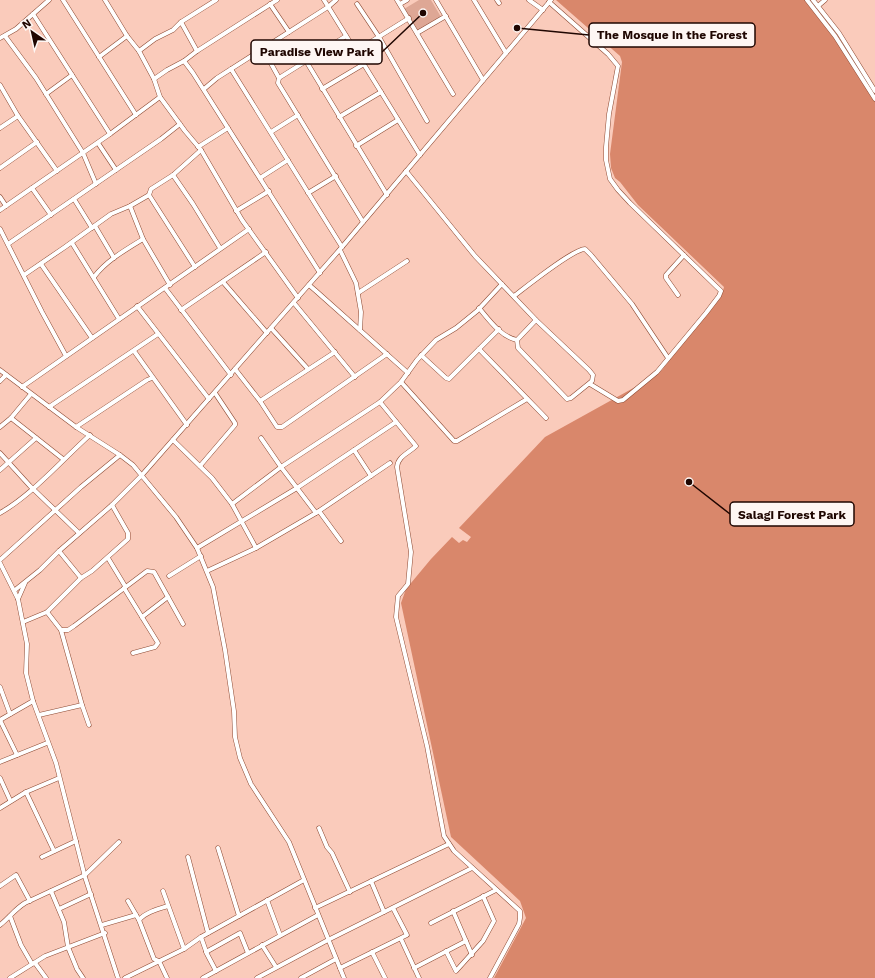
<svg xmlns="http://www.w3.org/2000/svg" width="875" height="978" viewBox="0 0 875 978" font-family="'Work Sans',sans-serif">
<rect width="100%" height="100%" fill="#facbbb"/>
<path fill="#dea795" d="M419,0H431L441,17L417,31L404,9Z"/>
<path fill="#d9876b" d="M556,0H806L839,40L875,97V978H494L526,918L520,901L451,837L401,603L406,589L431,559L452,537L459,543L463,540L467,542L471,537L459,528L545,437L655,376L662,370L723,291L724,287L638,205L620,182L615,178L611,168L610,154L622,62L620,56Z"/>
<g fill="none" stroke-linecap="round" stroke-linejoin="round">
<g stroke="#8e4b34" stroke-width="5">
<g id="minor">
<path d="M63,0L136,115"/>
<path d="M105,0L127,36L139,51L154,79L160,97L185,131L201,150L242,220L298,298"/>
<path d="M324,0L420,155"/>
<path d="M397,0L453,94"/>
<path d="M436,0L483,80"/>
<path d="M474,0L506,53"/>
<path d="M497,0L499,3"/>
<path d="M529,0L543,10"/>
<path d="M807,0L835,36L875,99"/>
<path d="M813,0L839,33L875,91"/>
<path d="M549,2L608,54L618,66L609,114L606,147V160L610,179L618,190L630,203L721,291L719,296L706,313L657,372L623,400L618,401L590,384"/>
<path d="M270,4L289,32"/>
<path d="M357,4L379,37L427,121"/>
<path d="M400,4L407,0"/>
<path d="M818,6L825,0"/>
<path d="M33,14L110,134"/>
<path d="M181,22L197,51"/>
<path d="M417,33L446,16"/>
<path d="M5,36L36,78L83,153L96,184"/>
<path d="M0,38L16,29L49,0"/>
<path d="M263,49L279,78L278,83L286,96L363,222"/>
<path d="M139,51L155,39L173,30L181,22L216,0"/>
<path d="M356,51L409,18"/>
<path d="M99,57L127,36"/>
<path d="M184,61L197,51L277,0"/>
<path d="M306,61L387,195"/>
<path d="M231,69L342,247"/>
<path d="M279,78L346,36"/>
<path d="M154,79L167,70L184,61L193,73L320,273"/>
<path d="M0,85L18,116L57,171"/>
<path d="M204,89L217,78L328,7L336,0"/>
<path d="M322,89L364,64"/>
<path d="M46,94L72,75"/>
<path d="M339,117L381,92"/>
<path d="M0,128L18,116"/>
<path d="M271,132L298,115"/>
<path d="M98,143L116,170"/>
<path d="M356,146L398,120"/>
<path d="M198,147L228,128"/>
<path d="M0,168L37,142"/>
<path d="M406,171L475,256L536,320L589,370L593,375L592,381L571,398L567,399L518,348L517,340"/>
<path d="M173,175L193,204L220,248"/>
<path d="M260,178L288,160"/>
<path d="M32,188L51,215"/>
<path d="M308,193L336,176"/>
<path d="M149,195L195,267"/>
<path d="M0,197L6,206"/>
<path d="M74,199L92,228"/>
<path d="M130,206L143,239L170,285"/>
<path d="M0,210L110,134L160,97"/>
<path d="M236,211L269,191"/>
<path d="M95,226L114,258"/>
<path d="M0,229L42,312L66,356"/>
<path d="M72,243L119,319"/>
<path d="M8,244L161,139L180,124"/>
<path d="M340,250L356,283L361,312L360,330"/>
<path d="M41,264L92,338"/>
<path d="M24,275L65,247L111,214L130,206L149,195L151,189L173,175L201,150"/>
<path d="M94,277C106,261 125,250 143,239"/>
<path d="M223,282L267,333"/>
<path d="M309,285L316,291L408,373"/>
<path d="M165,288L231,375"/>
<path d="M358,293L407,261"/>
<path d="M678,295L666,278V275L684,255"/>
<path d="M514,296C526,287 573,249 585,249L591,255L632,304L668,358"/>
<path d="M294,303L355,377"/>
<path d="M137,306L209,399"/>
<path d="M479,308C489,320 501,337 517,340L536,320"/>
<path d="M181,310L266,252"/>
<path d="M271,328L308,369"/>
<path d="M479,349L546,418"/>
<path d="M134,351L187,425"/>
<path d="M421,355L446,378L449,379L499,329"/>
<path d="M235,369L260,401L277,427H282L387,354"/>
<path d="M0,370L76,427L120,455L133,465L176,517L197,548L213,587L225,650L234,711L235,737L240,758L251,784L289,842L344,978"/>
<path d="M0,381L6,375"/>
<path d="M401,382L454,441H457L527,399"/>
<path d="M22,387L249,229"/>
<path d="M260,401L335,352"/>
<path d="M380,402L416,446C409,453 398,456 397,467L411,552L408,584L398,596L396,617L427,746L444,836L454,851L520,911V918L519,924L490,978"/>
<path d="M49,407L158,334"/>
<path d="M11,418L63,459"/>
<path d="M0,427L11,418L31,394"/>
<path d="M76,427L147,380L152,378"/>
<path d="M261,438L281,467L316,513"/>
<path d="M173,440L212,478L232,504L256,548"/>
<path d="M354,450L371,476"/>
<path d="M0,453L30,486L79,533"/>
<path d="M200,466L235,425V423L215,393"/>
<path d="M0,470L36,438"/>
<path d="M232,504L281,467L380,402L401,382L417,360L436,340L456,328L477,311L502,284"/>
<path d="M319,511L341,541"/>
<path d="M0,513C32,495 62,460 90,435"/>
<path d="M197,548L297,488L396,422"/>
<path d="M59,551L81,578"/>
<path d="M108,558L125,586"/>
<path d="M0,560L81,487L120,455"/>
<path d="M0,563L18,599L27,644L26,673L33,701L56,763L85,877L118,978"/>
<path d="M207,571L256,548L316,513L390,463"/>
<path d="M169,576L201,556"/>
<path d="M124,588L158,643L155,647L133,653"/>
<path d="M15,590L40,570L59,551L112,505L142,475L342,247L551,0"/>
<path d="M18,599L25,583"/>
<path d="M47,612L61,630L82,705L89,725"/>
<path d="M142,617L168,597"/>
<path d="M23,622L47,612L81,578L92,571L128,539V533L112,505"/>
<path d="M61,630H68L74,626L147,571L154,572L183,624"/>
<path d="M0,687L10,714"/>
<path d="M39,715L82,705"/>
<path d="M0,720L17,755"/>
<path d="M0,720L33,701"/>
<path d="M0,762L47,743"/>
<path d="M0,778L10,800"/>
<path d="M26,792L54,851"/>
<path d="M0,808L26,792L59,778"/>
<path d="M319,828L327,847L332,853L350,892"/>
<path d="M218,848L239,916"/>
<path d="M42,857L76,841"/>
<path d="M188,857L208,933"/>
<path d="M371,881L384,912"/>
<path d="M0,886L16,875L30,901"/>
<path d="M51,891L64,922L68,947L77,969L83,978"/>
<path d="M163,891L184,949"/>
<path d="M267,900L280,935"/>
<path d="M128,901L139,920L154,959L159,961L167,978"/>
<path d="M315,908L449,844"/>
<path d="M59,909L91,894"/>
<path d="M453,911L472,955"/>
<path d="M10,916L21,945L32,964"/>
<path d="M139,920C146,912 158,909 168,906"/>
<path d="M431,923L496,890"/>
<path d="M0,925C9,918 15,909 25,903L85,875L119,842"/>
<path d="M102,925L136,915"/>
<path d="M201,937L207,954L216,971"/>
<path d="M401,939L419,978"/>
<path d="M262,945L276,967"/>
<path d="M446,951L456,971L483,941L494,921L483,896"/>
<path d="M206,952L240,933L248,953"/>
<path d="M372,952L385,978"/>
<path d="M35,963L46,978"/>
<path d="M340,968L407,935L393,908"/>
<path d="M414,968L466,941"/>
<path d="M10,978L45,956L105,933"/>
<path d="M125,978L184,949L201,937L304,880"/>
<path d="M203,978L318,915"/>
<path d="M257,978L328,940L472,868"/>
<path d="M301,978L336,959"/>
</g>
</g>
<use href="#minor" stroke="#fff" stroke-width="4"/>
</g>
<path fill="none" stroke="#1f0601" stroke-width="1.5" d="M517 28L589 35M423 13L382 52M689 482L730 514"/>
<g fill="#1f0601" stroke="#fef6f3" stroke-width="1.5">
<circle cx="517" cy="28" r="4"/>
<circle cx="423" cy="13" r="4"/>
<circle cx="689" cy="482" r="4"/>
</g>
<g fill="#fef6f3" stroke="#1f0601" stroke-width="1.5">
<rect x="589" y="23" width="166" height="24" rx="4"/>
<rect x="251" y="40" width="131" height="24" rx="4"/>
<rect x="730" y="502" width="124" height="24" rx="4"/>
</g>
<g font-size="12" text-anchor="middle" font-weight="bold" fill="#1f0601">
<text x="672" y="39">The Mosque in the Forest</text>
<text x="317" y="56">Paradise View Park</text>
<text x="792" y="519">Salagi Forest Park</text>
</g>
<g transform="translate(32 32) rotate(326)" stroke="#fef6f3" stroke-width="3" paint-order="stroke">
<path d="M0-3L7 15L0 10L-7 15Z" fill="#1f0601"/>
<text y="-6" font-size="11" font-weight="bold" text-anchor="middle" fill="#1f0601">N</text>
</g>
</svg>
